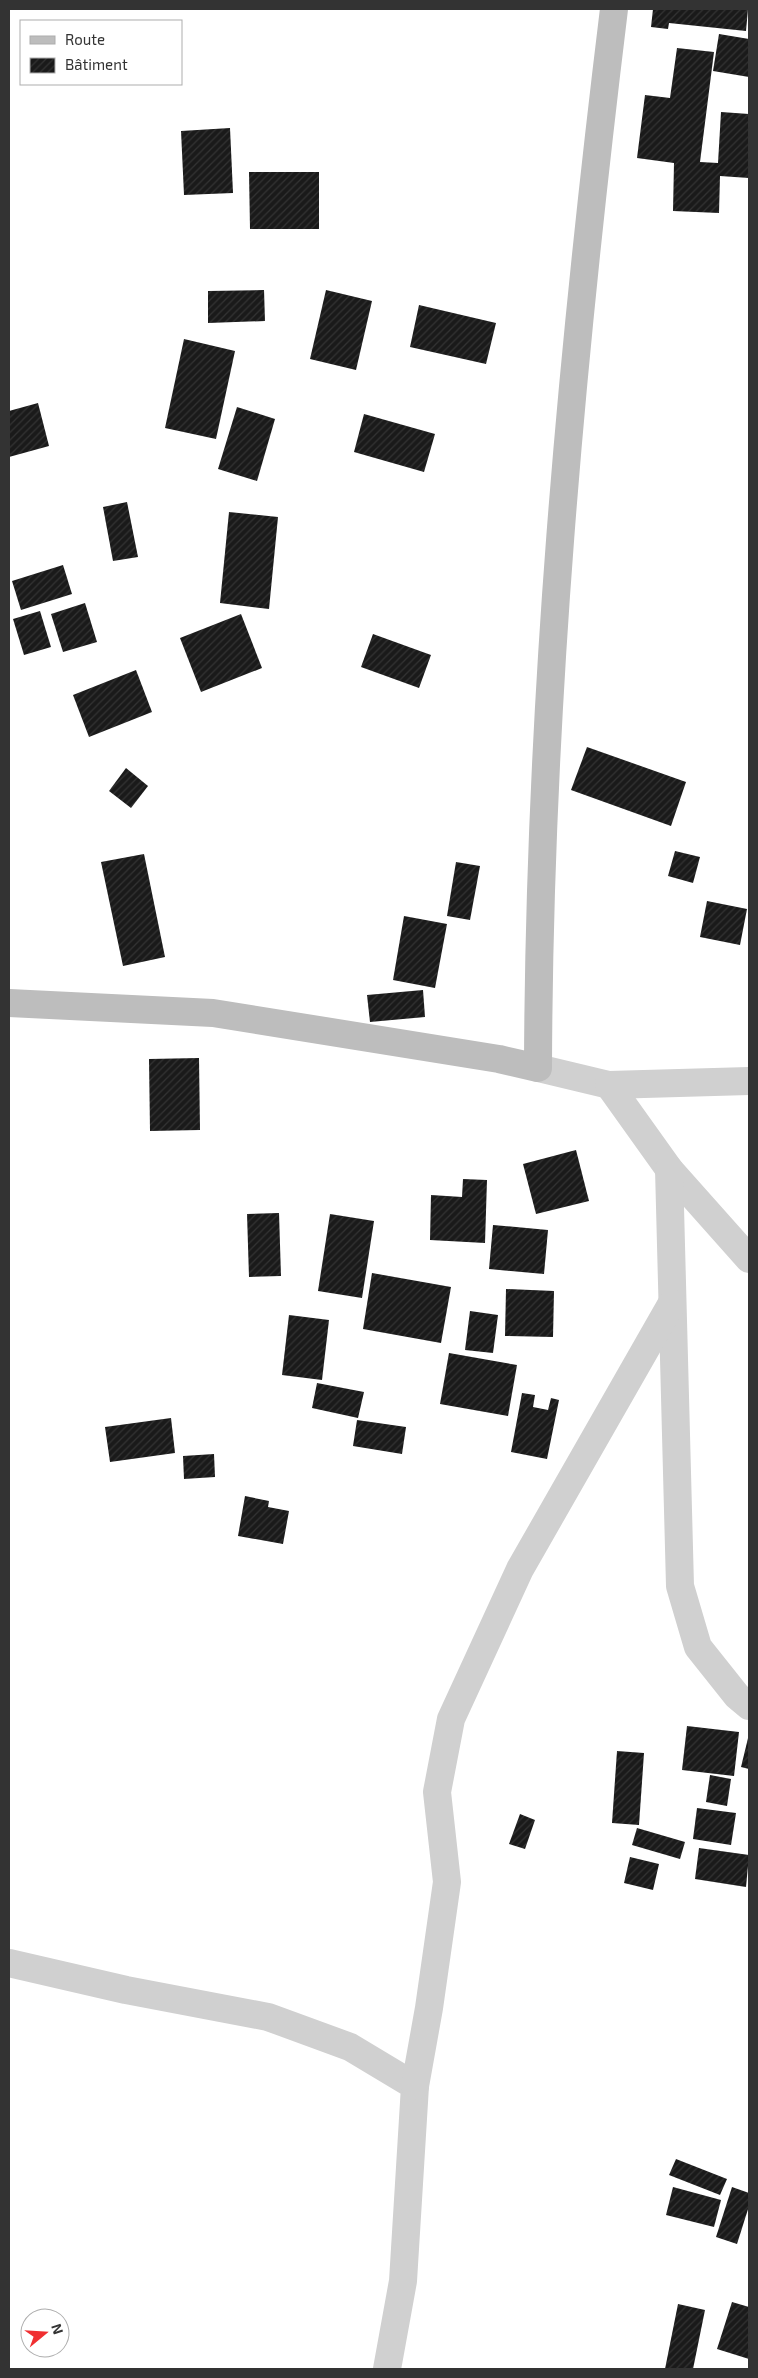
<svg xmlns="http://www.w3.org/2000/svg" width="758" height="2378" viewBox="0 0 758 2378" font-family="'Exo 2',sans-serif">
<defs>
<pattern id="building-hatch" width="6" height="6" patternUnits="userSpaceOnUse" patternTransform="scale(1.25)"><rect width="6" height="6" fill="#1a1a1a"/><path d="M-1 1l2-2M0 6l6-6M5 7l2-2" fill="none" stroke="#333"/></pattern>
</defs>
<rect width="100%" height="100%" fill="#fff"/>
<g fill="url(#building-hatch)">
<path d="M653,9H748L746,31L669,23L668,29L651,27Z"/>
<path d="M719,34L749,39V77L713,71Z"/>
<path d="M677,48L714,52L700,162L718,163L721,112L749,114V178L720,176L719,213L673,211L674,163L637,158L645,95L670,98Z"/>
<path d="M230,128L233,193L184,195L181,131Z"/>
<path d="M249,172H319V229H250Z"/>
<path d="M264,290L265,321L208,323V291Z"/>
<path d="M326,290L372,301L356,370L310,359Z"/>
<path d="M419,305L496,323L486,364L410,347Z"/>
<path d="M184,339L235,351L216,439L165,428Z"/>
<path d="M38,403L49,446L9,457V411Z"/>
<path d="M237,407L275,419L257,481L218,469Z"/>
<path d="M364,414L435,434L424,472L354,452Z"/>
<path d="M127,502L138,557L113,561L103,507Z"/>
<path d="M229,512L278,517L269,609L220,603Z"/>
<path d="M63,565L72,594L21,610L12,581Z"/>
<path d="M85,603L97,642L63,652L51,614Z"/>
<path d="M40,611L51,647L24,655L13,619Z"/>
<path d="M241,614L262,668L201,692L180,638Z"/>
<path d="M373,634L431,655L419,688L361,667Z"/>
<path d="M136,670L152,712L89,737L73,695Z"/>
<path d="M587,747L686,782L671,826L571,790Z"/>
<path d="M126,768L148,786L131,808L109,791Z"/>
<path d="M675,851L700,857L693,883L668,876Z"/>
<path d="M144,854L165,957L123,966L101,862Z"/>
<path d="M456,862L480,866L470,920L447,916Z"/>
<path d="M707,901L747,909L740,945L700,937Z"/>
<path d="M404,916L447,924L435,988L393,980Z"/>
<path d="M423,990L425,1017L370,1022L367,995Z"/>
<path d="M199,1058L200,1130L150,1131L149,1059Z"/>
<path d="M576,1150L589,1201L536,1214L523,1164Z"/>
<path d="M463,1179L487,1180L485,1243L430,1240L431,1195L462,1197Z"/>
<path d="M279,1213L281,1276L249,1277L247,1214Z"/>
<path d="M330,1214L374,1221L362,1298L318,1291Z"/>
<path d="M493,1225L548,1230L544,1274L489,1269Z"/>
<path d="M372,1273L451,1287L441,1343L363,1329Z"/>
<path d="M506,1289L554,1291L553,1337L505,1336Z"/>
<path d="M470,1311L498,1315L493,1353L465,1350Z"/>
<path d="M289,1315L329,1320L322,1380L282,1375Z"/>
<path d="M449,1353L517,1365L508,1416L440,1404Z"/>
<path d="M317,1383L364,1392L358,1418L312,1408Z"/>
<path d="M522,1393L535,1395L533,1407L548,1410L551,1398L559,1400L547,1459L511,1452Z"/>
<path d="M171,1418L175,1453L110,1462L105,1427Z"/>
<path d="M357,1420L406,1427L402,1454L353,1446Z"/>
<path d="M214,1454L215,1477L184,1479L183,1456Z"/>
<path d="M245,1496L269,1501L268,1507L289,1511L283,1544L238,1536Z"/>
<path d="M687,1726L739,1732L734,1776L682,1770Z"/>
<path d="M749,1734V1769L741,1767Z"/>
<path d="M617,1751L644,1753L639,1825L612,1823Z"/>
<path d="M710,1775L731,1779L727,1806L706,1802Z"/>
<path d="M697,1808L736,1813L731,1845L693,1839Z"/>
<path d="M520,1814L535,1820L525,1849L509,1844Z"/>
<path d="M637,1828L685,1842L680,1859L632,1845Z"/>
<path d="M699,1848L749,1855L746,1887L695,1879Z"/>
<path d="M630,1857L659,1864L653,1890L624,1883Z"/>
<path d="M676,2159L727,2179L720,2195L669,2175Z"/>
<path d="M673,2187L721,2200L714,2227L666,2215Z"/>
<path d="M732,2187L749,2193V2206L737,2244L716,2237Z"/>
<path d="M732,2302L749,2307V2359L717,2349Z"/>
<path d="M678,2304L705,2310L693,2369H665Z"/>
</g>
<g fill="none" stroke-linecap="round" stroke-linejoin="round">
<g stroke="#d0d0d0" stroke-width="28">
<path d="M538,1068L609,1085L749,1081"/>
<path d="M609,1085L669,1169L749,1259"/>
<path d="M669,1169L680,1586L698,1647L737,1696L749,1706"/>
<path d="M9,1963L126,1990L268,2017L350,2047L415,2086L403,2281L387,2369"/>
<path d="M415,2086L429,2008L447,1882L437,1792L451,1719L520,1569L672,1303"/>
</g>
<path stroke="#bdbdbd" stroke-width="28" d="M9,1003L213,1013L499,1059L538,1068C539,714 571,360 614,9"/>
</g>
<rect width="758" height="2378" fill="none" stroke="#333333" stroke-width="20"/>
<rect x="20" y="20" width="162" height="65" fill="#ffffff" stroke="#adadad"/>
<rect x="30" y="36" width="25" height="8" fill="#bdbdbd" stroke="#adadad"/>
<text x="65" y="45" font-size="15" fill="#333333">Route</text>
<rect x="30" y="58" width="25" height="15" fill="url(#building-hatch)" stroke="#adadad"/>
<text x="65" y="70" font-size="15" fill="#333333">Bâtiment</text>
<g transform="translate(45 2333) rotate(72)"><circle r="24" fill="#ffffff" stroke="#adadad"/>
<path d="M0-4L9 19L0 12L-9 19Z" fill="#f02f31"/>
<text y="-8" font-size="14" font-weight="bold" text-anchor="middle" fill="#333333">N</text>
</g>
</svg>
